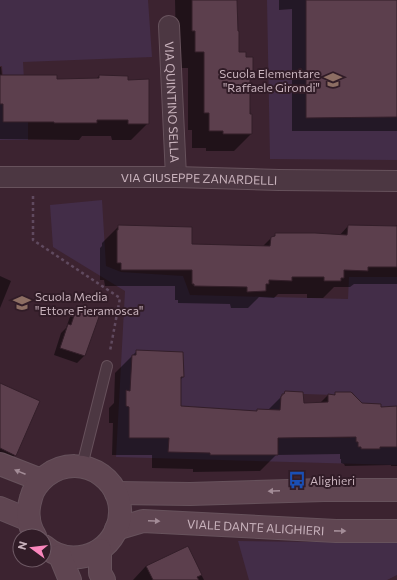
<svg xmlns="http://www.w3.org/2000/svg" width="397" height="580" viewBox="0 0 397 580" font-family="Commissioner,sans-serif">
<rect width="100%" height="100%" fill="#3c2330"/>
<g fill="#432d48">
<path d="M0,0H148L152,57L23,62L24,80H3L2,66H0Z"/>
<path d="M267,0H306V117H397V160L270,159Z"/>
<path d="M0,104H3V122H23L28,120V140H0Z"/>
<path d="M102,200L106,266L121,272L183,276L190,295L348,299L349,277H397V406L381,411L380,404L363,403L356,408L357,398L352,392H336L335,395L303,394V392L285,391L284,394L281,397L280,415L275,410L258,409L257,412L179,409L181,377H184L183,355L181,352L137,351L136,355H132L131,391H126V406L129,407V438H160L169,435L168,451L209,450L210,455H226L227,453L278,454L279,432H285V438H303V435L332,436V438H350V432L356,433V442H358V447H361L362,449H380V447H397V465L116,457L125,291L53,247L50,205Z"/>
<path d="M238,541L397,543V575L387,580H249Z"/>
</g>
<g fill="#0007">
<path d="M175,0H236L238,53L245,58L252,76L249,79L251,134L234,151H206V148H192V130H188V68H178L176,47Z"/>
<path d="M279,0H397V131H292V9L279,10Z"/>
<path d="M0,67H1L2,76L56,80L96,79L99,76L127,81L148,123L131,140H112L111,136H82L79,140L0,139Z"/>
<path d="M397,225V284H354L350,287H334L323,298H307V294H278L274,298L259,297L248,308H231L230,304L178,303V300H175V286H105L104,280H100V248L102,246V243L119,226L191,245L262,247L271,238H273L276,234L339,236L348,226L395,227Z"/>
<path d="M0,276L11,281L0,308Z"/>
<path d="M78,307L98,315L84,356L77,363L54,355L61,333L66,328L71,314Z"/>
<path d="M137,351L183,377L180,380V407L256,412L268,410L285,393L303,404L320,403L328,395L333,396L336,393L361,404L380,408L397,407V466H391V465L345,466L344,464L341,463V459H340V454L276,455L260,471L193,472V469L152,468V455H112L113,423H109V408L114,403L115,373Z"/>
<path d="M0,385L15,455L1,469H0Z"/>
<path d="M187,547L204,580H133L146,566Z"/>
</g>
<g fill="#5c3f4d" stroke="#331e29">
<path d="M192,0H237L238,31H239V52H246V57H253V76L250,77V114H252V134H223V131H209V113H204V52H195V31H192Z"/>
<path d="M306,0H397V117L306,118Z"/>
<path d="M0,75H57V79L99,78V75L128,76V80L149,79V124H128V120H97V123H54V122H3V104H0Z"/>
<path d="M118,225L192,227V244L270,246L271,237L275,236V233H315L347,235L348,225L397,226V267H368V271L344,270V278H341V281H324V277H292V281L269,280V284H266V291L247,292V287L194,286V284H192V270H121V263H117V230H118Z"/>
<path d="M77,306L100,314L85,356L60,348L68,324L71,325Z"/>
<path d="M136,350L183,352L184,377H181V406L257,411V409L280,410L281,396H282V394H284L285,391L303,392L304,403L328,402V394L335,395V392H351L362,403L381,404V407L397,406V447H380V449H361V447H358V442H356V437L278,438V455H210V453L168,452L169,438H129V407L126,406V390L130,391L132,355H136Z"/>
<path d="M0,383L40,401L16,456L0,448Z"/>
<path d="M188,546L202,575L197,577L199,580H153L146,566Z"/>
</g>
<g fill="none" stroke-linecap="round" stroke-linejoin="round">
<g stroke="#67525c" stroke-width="12">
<path id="lane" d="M82,466L107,366"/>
</g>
<g stroke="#67525c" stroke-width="22">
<g id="street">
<path id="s1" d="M169,26L176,177"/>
<path id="s2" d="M0,177H176L279,180L397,181"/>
</g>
</g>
<g stroke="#67525c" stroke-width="24">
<g id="secondary">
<path d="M0,464L41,480"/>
<path d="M116,493L190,494L324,490H397"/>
<path d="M0,508L29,520"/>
<path id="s3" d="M116,529L143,521L336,531H397"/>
<path d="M35,536C28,525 27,511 31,498C33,489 39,482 46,476C83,448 133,484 117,528C105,558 68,567 44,546"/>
<path d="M100,550V573L104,580"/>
<path d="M60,556L70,580"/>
</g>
</g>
<path stroke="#604a5f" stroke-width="2.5" stroke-dasharray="3 3" stroke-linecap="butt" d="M33,196V240L120,298L110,351"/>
<use href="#lane" stroke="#4c3742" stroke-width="10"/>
<use href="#street" stroke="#4c3742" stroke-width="20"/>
<use href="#secondary" stroke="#5f4551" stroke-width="22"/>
</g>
<defs><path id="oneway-solid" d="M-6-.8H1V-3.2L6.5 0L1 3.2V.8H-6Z"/></defs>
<g fill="#a38c97">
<use href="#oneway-solid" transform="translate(20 472) rotate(-158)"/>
<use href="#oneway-solid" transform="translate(274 491) rotate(178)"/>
<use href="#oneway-solid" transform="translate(154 521) rotate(3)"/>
<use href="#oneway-solid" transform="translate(340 531) rotate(1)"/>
</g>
<defs>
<g id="school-bare" transform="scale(1.38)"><path d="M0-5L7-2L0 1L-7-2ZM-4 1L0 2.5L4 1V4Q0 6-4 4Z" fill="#8d6e63" stroke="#311c27" stroke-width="2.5" paint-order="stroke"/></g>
<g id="bus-bare" transform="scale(1.38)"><path d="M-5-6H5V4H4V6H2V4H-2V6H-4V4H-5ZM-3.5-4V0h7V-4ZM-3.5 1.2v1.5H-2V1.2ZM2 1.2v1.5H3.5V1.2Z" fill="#1a4fb4" stroke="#311c27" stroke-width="2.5" paint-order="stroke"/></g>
</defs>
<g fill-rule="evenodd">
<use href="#school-bare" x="333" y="80"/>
<use href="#school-bare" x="22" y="303"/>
<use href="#bus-bare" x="297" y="480"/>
</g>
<g text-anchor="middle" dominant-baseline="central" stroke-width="4" stroke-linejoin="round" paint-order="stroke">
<g font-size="12" fill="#c8b2bc" stroke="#311c27" text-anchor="start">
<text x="320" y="73" text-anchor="end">Scuola Elementare<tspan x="320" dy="14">"Raffaele Girondi"</tspan></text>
<text x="35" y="296">Scuola Media<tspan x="35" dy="14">"Ettore Fieramosca"</tspan></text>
<text x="310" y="480">Alighieri</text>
</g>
<g font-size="12" fill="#c8b2bc" stroke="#311c27">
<text stroke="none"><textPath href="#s1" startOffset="76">VIA QUINTINO SELLA</textPath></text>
<text stroke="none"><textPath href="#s2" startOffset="199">VIA GIUSEPPE ZANARDELLI</textPath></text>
<text stroke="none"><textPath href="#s3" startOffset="141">VIALE DANTE ALIGHIERI</textPath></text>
</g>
</g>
<g transform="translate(32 548) rotate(285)"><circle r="19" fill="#311c27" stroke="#6d5863"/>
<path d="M0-3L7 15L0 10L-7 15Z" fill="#f986bc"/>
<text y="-6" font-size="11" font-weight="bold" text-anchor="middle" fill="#c8b2bc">N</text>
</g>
</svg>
